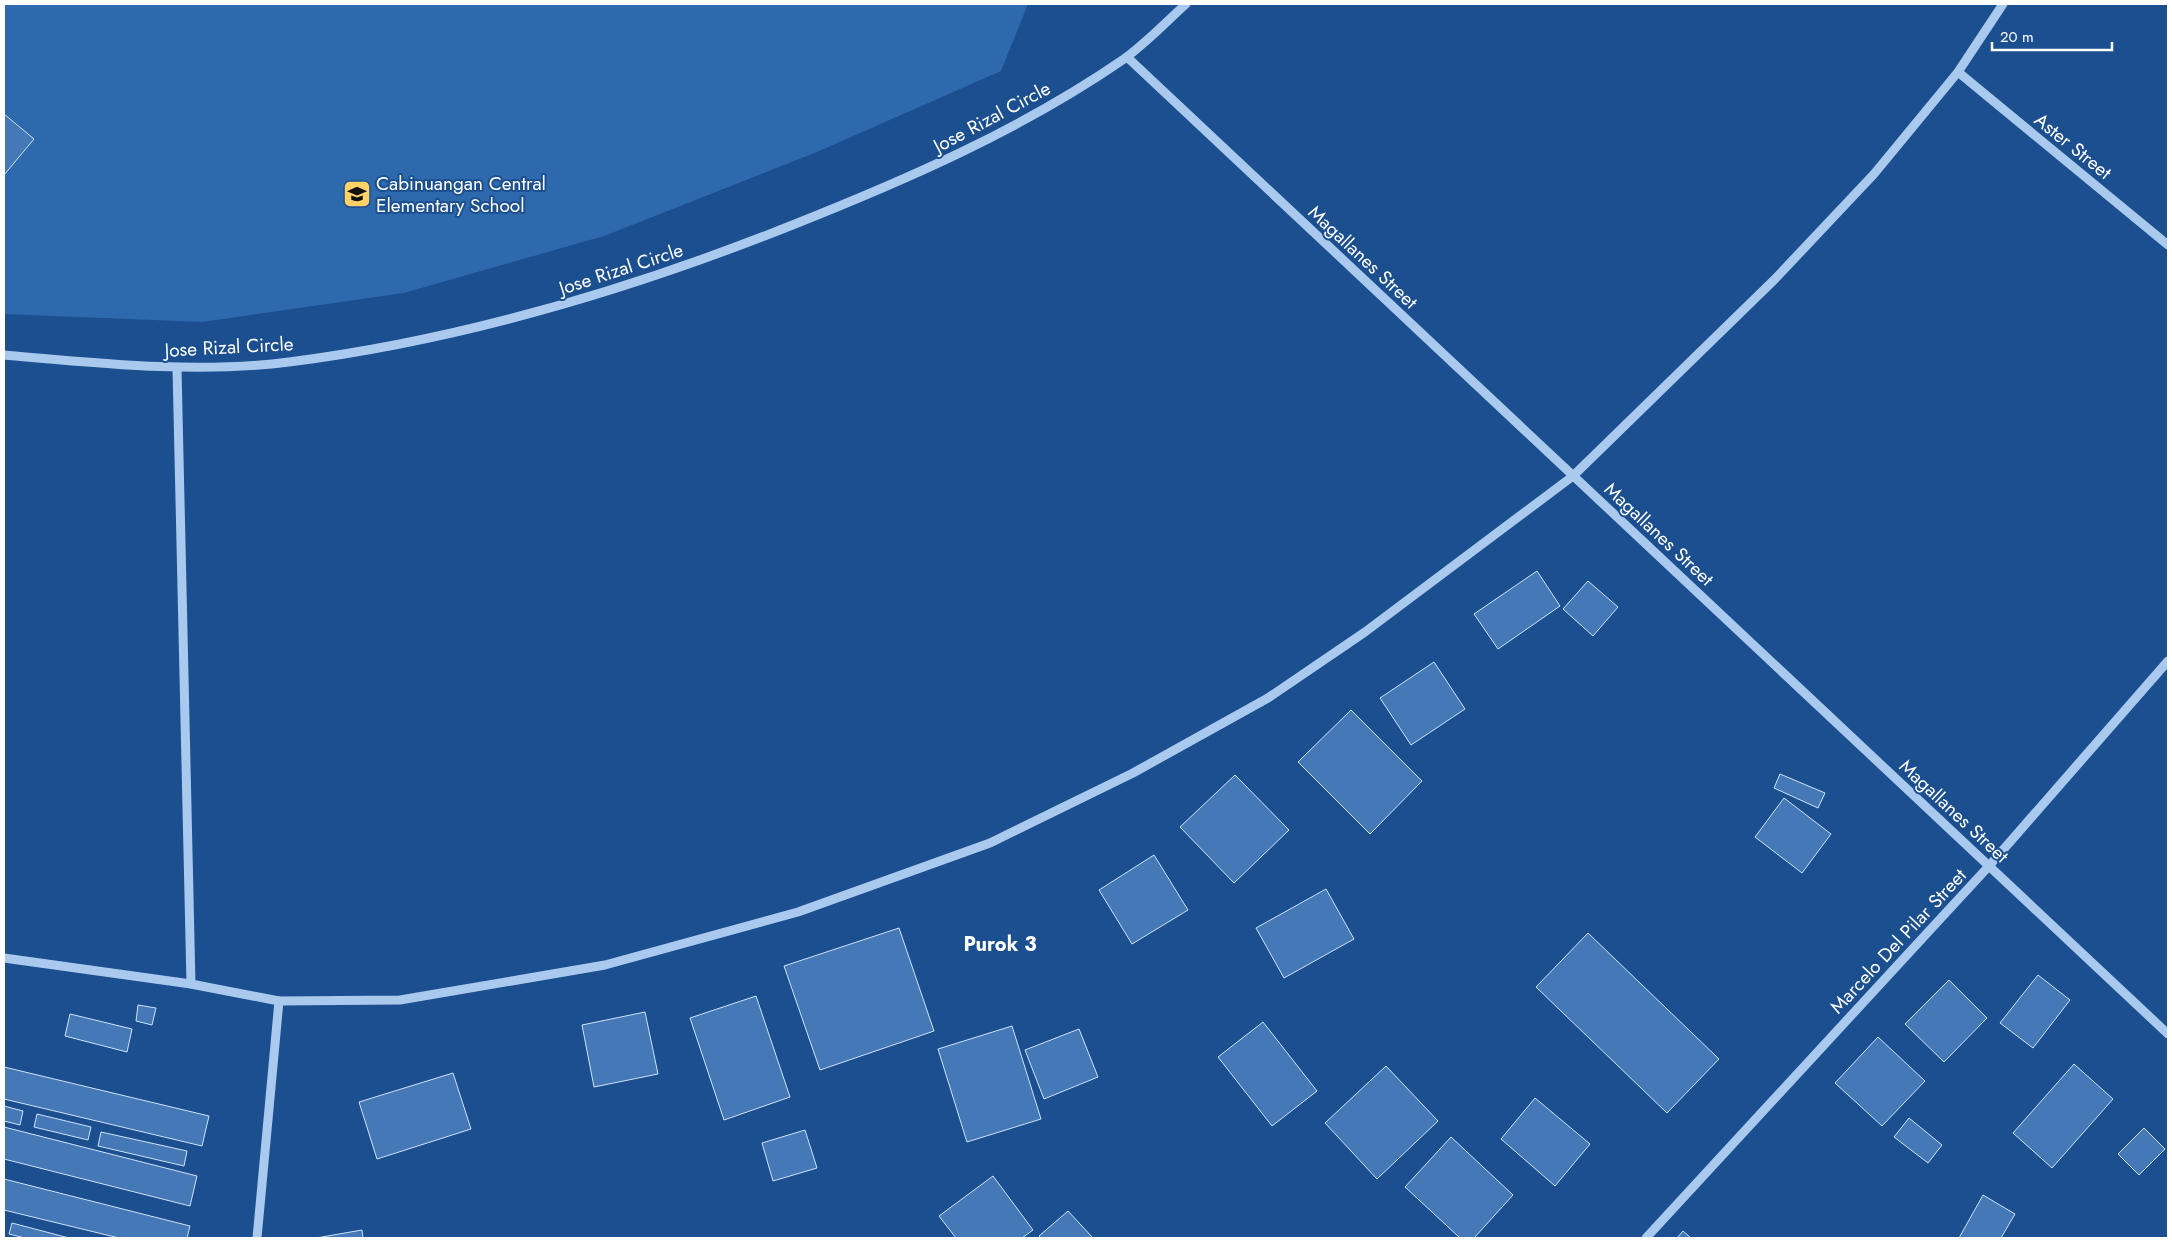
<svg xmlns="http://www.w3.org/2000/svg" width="2172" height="1242" viewBox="0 0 2172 1242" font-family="Jost,sans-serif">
<rect width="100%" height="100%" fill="#1b4f8f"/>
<path fill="#2e69ad" d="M4,4H1028L1001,71L817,152L604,236L404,293L202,322L4,314Z"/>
<g fill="#4478b7" stroke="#cfe3fa">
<path d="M4,114L34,139L4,175Z"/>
<path d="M1537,571L1560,606L1498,649L1474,614Z"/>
<path d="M1588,581L1618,607L1593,636L1563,609Z"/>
<path d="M1434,662L1465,709L1411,745L1380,698Z"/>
<path d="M1351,710L1422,781L1370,834L1298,762Z"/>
<path d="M1780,774L1825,793L1818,808L1774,788Z"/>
<path d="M1235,775L1289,830L1234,883L1180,827Z"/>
<path d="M1784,798L1831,834L1802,873L1755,837Z"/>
<path d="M1154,855L1188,910L1132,944L1099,890Z"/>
<path d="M1326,889L1354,939L1284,978L1256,928Z"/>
<path d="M899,928L934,1031L820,1070L784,966Z"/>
<path d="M1588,933L1719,1059L1667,1113L1536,987Z"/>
<path d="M2038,975L2070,1000L2033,1048L2000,1023Z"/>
<path d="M1949,980L1987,1018L1944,1062L1905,1024Z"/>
<path d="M756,996L790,1097L724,1120L690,1018Z"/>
<path d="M138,1005L156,1008L152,1025L136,1021Z"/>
<path d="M645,1012L658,1074L594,1087L582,1025Z"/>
<path d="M70,1014L132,1029L127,1052L65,1036Z"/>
<path d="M1263,1022L1317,1091L1272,1126L1218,1057Z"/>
<path d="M1012,1026L1041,1119L967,1142L938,1049Z"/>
<path d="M1079,1029L1098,1077L1044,1099L1025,1050Z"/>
<path d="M1878,1037L1925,1081L1882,1126L1835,1083Z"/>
<path d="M2074,1064L2113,1099L2052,1168L2013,1133Z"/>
<path d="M1386,1066L1438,1121L1377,1179L1325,1123Z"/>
<path d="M4,1067L209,1116L202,1146L4,1099Z"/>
<path d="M453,1073L471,1129L377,1159L359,1102Z"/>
<path d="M1535,1098L1590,1144L1555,1186L1501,1139Z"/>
<path d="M4,1106L23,1111L20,1125L4,1121Z"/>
<path d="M37,1114L91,1127L88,1140L34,1127Z"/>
<path d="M1909,1118L1942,1145L1928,1163L1894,1137Z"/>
<path d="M4,1127L197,1176L190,1206L4,1159Z"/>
<path d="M2144,1128L2165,1149L2139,1175L2118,1154Z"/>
<path d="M805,1130L817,1168L773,1181L762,1143Z"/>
<path d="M101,1132L187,1151L184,1166L98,1146Z"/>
<path d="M1451,1137L1513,1195L1474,1238H1460L1405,1187Z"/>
<path d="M993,1176L1033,1230L1022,1238H956L939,1216Z"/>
<path d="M4,1179L190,1226L187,1238H119L4,1210Z"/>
<path d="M1983,1195L2015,1214L2001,1238H1959Z"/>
<path d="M1068,1211L1093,1238H1041L1039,1236Z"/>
<path d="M12,1223L69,1238H25L9,1234Z"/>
<path d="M362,1230L363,1238H316Z"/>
<path d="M1683,1231L1691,1238H1677Z"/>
</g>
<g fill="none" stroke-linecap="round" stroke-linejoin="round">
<g stroke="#a9c9ee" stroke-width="9">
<path d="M1127,57L2168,1034"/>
<path d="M1958,72L2168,245"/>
<path d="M4,355C97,363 196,374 289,362C462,340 629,290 790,226C906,180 1021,130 1124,59C1146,43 1166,22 1186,4"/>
<path d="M177,368L191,984"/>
<path d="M4,958L191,984L279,1001L400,1000L605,965L798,912L990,843L1133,773L1268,698L1365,632L1573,476L1775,279L1874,174L1958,72L2003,4"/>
<path d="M257,1238L279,1001"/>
<path d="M1646,1238L1989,866L2168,661"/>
</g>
</g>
<defs>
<g id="school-square" transform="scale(1.4375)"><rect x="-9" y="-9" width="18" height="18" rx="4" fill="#ffd166" stroke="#1b4f8f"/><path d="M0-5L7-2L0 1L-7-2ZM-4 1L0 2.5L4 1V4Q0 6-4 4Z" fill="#111"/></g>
</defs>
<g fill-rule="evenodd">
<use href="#school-square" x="357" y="194"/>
</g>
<g text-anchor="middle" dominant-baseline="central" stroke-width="4" stroke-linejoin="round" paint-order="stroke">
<g font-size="19" fill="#fff" stroke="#1b4f8f">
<text transform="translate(992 117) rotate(-28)">Jose Rizal Circle</text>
<text transform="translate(2073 146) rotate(39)">Aster Street</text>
<text transform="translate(1363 257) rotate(43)">Magallanes Street</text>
<text transform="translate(621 269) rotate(-18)">Jose Rizal Circle</text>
<text transform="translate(229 347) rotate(-3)">Jose Rizal Circle</text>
<text transform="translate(1659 534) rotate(43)">Magallanes Street</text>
<text transform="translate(1954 811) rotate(43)">Magallanes Street</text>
<text transform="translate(1898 941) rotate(-47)">Marcelo Del Pilar Street</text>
</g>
<g font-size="19" fill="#fff" stroke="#1b4f8f" text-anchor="start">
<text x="376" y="183">Cabinuangan Central<tspan x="376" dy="22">Elementary School</tspan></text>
</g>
<g font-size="20" font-weight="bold" fill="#fff" stroke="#1b4f8f">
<text x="1000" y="944">Purok 3</text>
</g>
</g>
<rect width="2172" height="1242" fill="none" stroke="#ffffff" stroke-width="10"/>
<path d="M1992 42v8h120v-8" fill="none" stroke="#ffffff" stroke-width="2.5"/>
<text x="2000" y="42" font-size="15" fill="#ffffff" stroke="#1b4f8f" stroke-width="4" paint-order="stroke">20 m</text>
</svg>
